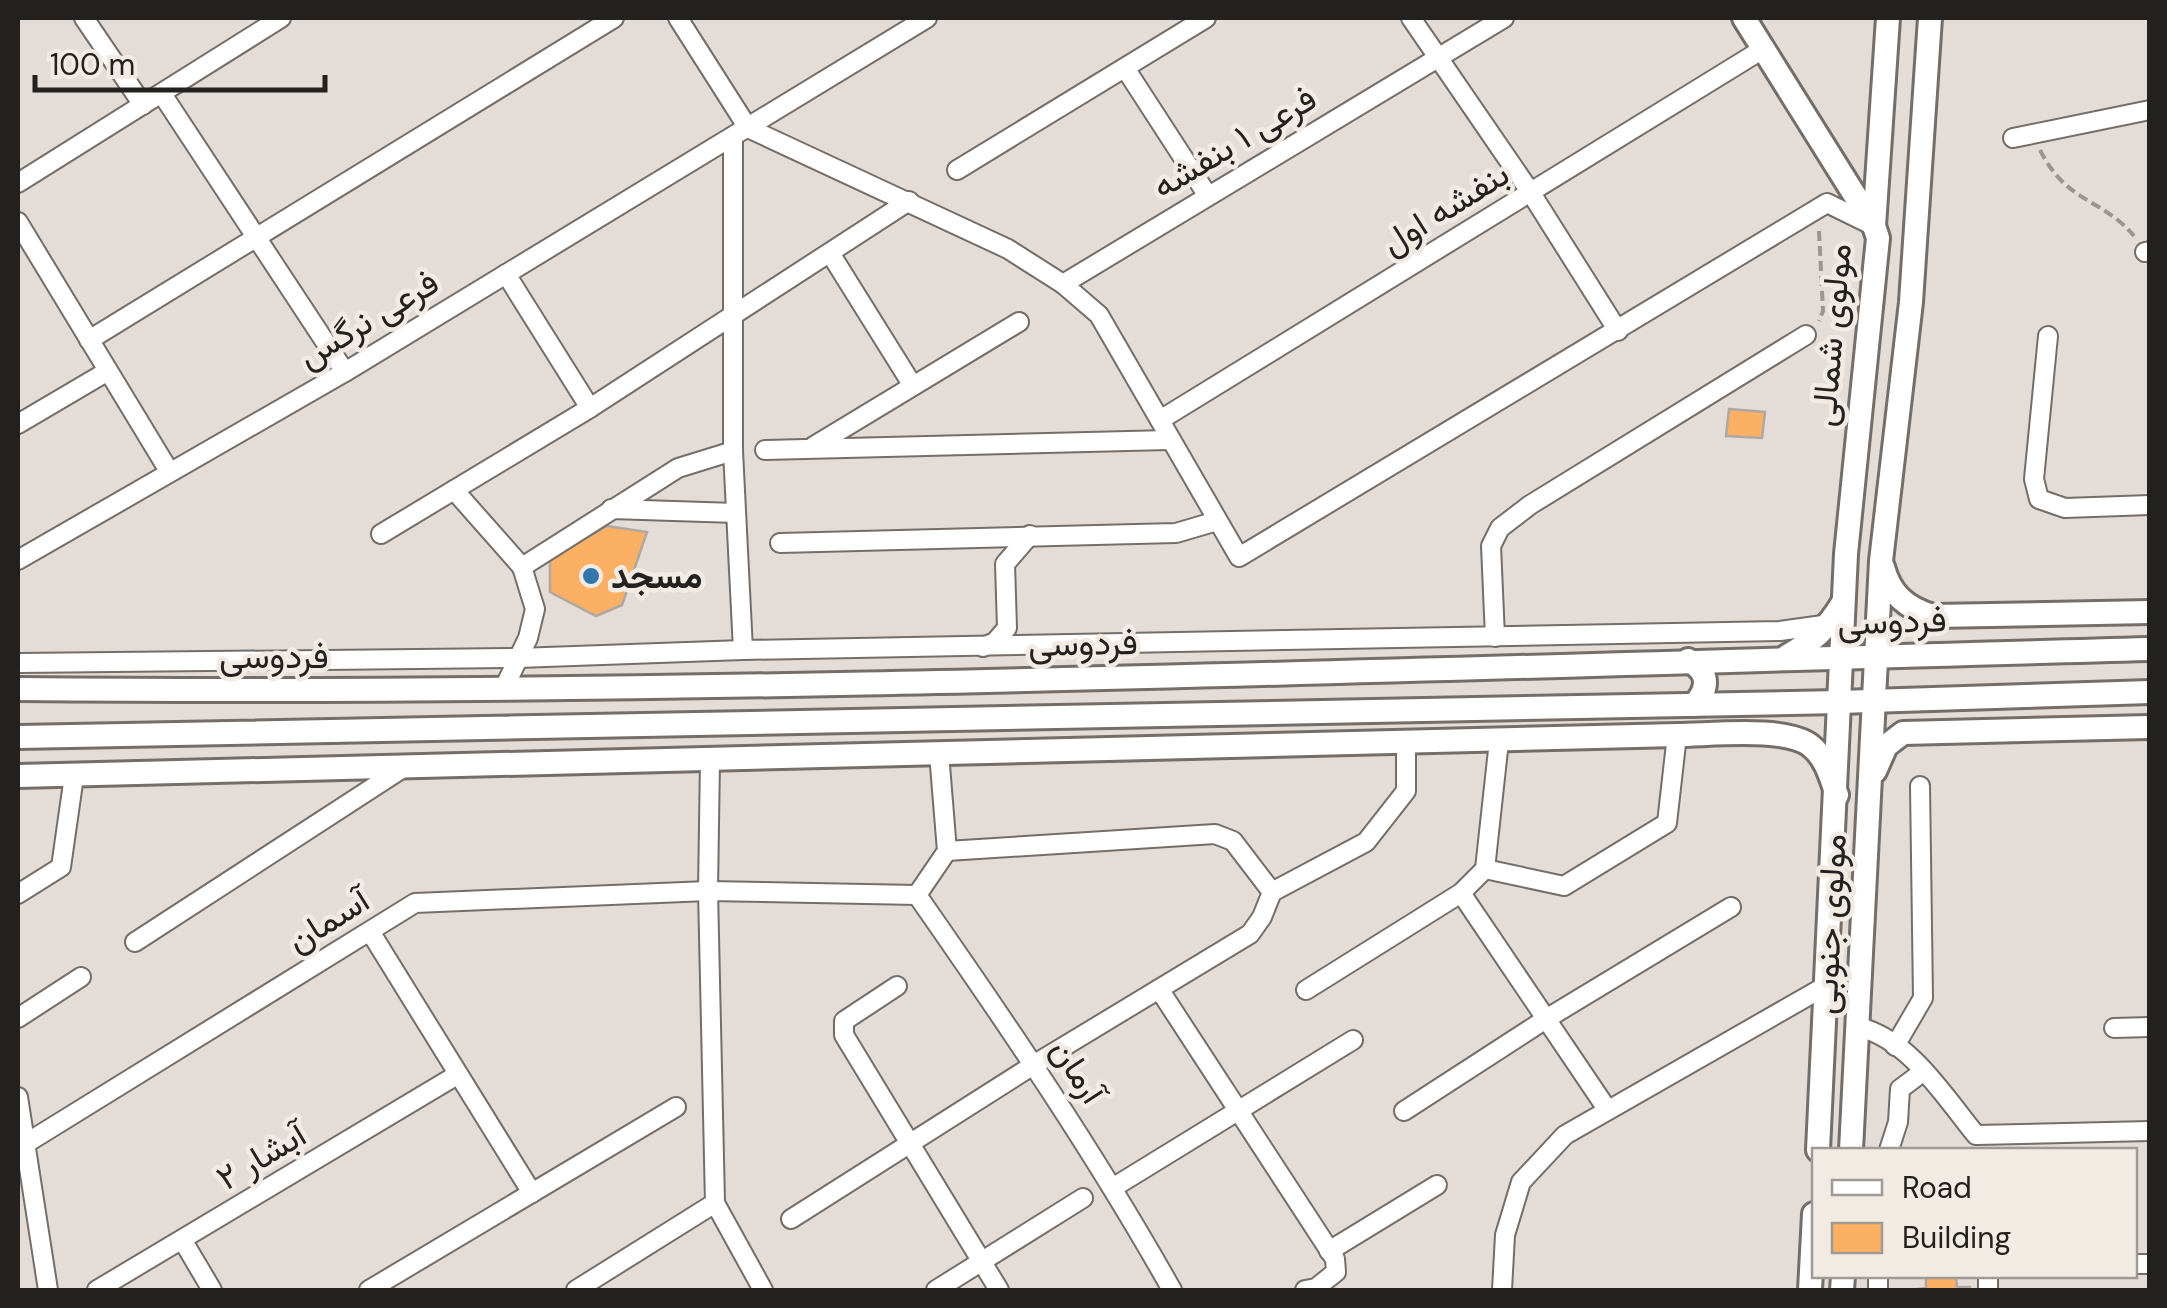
<svg xmlns="http://www.w3.org/2000/svg" width="2167" height="1308" viewBox="0 0 2167 1308" font-family="'DM Sans',Vazirmatn,sans-serif">
<rect width="100%" height="100%" fill="#e4ddd7"/>
<g fill="#fbb064" stroke="#afa8a2" stroke-width="2.5">
<path d="M1729,409L1765,412L1762,438L1726,436Z"/>
<path d="M607,526L647,532L622,605L596,616L550,592V559Z"/>
<path d="M1926,1276H1956L1957,1287H1970V1290H1910L1926,1288Z"/>
</g>
<g fill="none" stroke-linecap="round" stroke-linejoin="round">
<g stroke="#746d68" stroke-width="22">
<g id="minor">
<path d="M84,18L143,105"/>
<path d="M678,18L748,128"/>
<path d="M1411,18L1531,193L1618,331"/>
<path d="M1125,68L1208,196"/>
<path d="M162,94L345,372"/>
<path d="M748,128L1008,249L1063,284L1099,315L1239,557L1827,203L1874,226"/>
<path d="M733,137V451L743,650"/>
<path d="M2013,138L2150,110"/>
<path d="M957,170L1206,18"/>
<path d="M18,183L281,18"/>
<path d="M18,222L169,471"/>
<path d="M2145,252L2150,251"/>
<path d="M830,253L913,386"/>
<path d="M506,274L590,408"/>
<path d="M1063,284L1504,18"/>
<path d="M2048,336L2034,479L2039,499L2065,508L2150,505"/>
<path d="M89,340L614,18"/>
<path d="M1160,420L1763,49"/>
<path d="M18,424L108,371"/>
<path d="M814,446L1019,322"/>
<path d="M765,450L1169,440"/>
<path d="M454,490L522,567"/>
<path d="M611,509L736,513"/>
<path d="M381,534L590,408L909,201"/>
<path d="M780,543L1176,533L1217,521"/>
<path d="M18,560L345,372L927,18"/>
<path d="M1495,637L1491,546L1500,528L1530,505L1806,335"/>
<path d="M983,647L995,642L1007,628L1005,564L1030,535"/>
<path d="M18,663L518,658L743,650L1780,631L1830,624"/>
<path d="M504,688L528,638L535,609L522,567L678,468L733,451"/>
<path d="M710,760L708,891L715,1203L763,1290"/>
<path d="M947,851L1215,834L1233,841L1272,892"/>
<path d="M1485,869L1564,886L1667,823L1677,735"/>
<path d="M1461,893L1607,1109"/>
<path d="M18,894L61,867L74,776"/>
<path d="M917,895C1007,1024 1095,1153 1172,1290"/>
<path d="M917,895L947,851L939,753"/>
<path d="M371,933L532,1193"/>
<path d="M135,942L403,768"/>
<path d="M897,986L844,1021V1035L999,1290"/>
<path d="M1159,989L1335,1259L1336,1272L1316,1288L1305,1290"/>
<path d="M1306,990L1461,893L1485,869L1499,741"/>
<path d="M18,1018L81,977"/>
<path d="M1859,1027C1910,1040 1944,1096 1976,1135L2150,1131"/>
<path d="M2114,1028L2150,1027"/>
<path d="M1895,1046L1923,998L1920,786"/>
<path d="M18,1097L48,1290"/>
<path d="M1404,1111L1546,1019L1731,907"/>
<path d="M25,1144L415,903L708,891L917,895"/>
<path d="M1889,1150L1898,1122L1900,1089L1924,1071"/>
<path d="M1114,1187L1353,1040"/>
<path d="M791,1219L1035,1064L1250,934L1262,917L1272,892L1366,842L1406,791V743"/>
<path d="M183,1241L212,1290"/>
<path d="M1329,1251L1437,1185"/>
<path d="M2134,1264H2150"/>
<path d="M1988,1276V1290"/>
<path d="M97,1290L457,1075"/>
<path d="M369,1290L676,1107"/>
<path d="M576,1290L715,1203"/>
<path d="M936,1290L1083,1198"/>
<path d="M1502,1290L1505,1235L1521,1182L1565,1135L1829,984"/>
<path d="M1878,1290V1276"/>
</g>
</g>
<g stroke="#746d68" stroke-width="28">
<g id="tertiary">
<path d="M1744,18L1874,226"/>
<path d="M1883,567C1890,594 1906,608 1933,616L2150,612"/>
<path d="M1787,656C1812,642 1827,629 1842,604"/>
<path d="M1688,660C1709,672 1710,687 1694,705"/>
<path d="M18,689C728,696 1439,668 2150,649"/>
<path d="M18,737L1839,702L2150,692"/>
<path d="M1875,771L1886,746L1903,733L2150,727"/>
<path d="M18,776L1677,735C1710,735 1787,726 1811,746C1826,758 1831,778 1837,795"/>
<path d="M1818,1150L1846,554L1878,238L1874,226L1888,18"/>
<path d="M1851,1150L1881,561L1911,302L1930,18"/>
<path d="M1810,1290L1814,1214"/>
<path d="M1842,1290L1843,1276"/>
</g>
</g>
<g stroke="#9a9590" stroke-width="4" stroke-dasharray="10 5" stroke-linecap="butt">
<path d="M2040,150C2067,204 2101,197 2134,236"/>
<path d="M1819,231L1823,311L1819,321"/>
</g>
<use href="#minor" stroke="#fff" stroke-width="18"/>
<use href="#tertiary" stroke="#fff" stroke-width="22"/>
</g>
<circle fill="#3177ac" stroke="#f2ebe4" stroke-width="4" cx="591" cy="576" r="10"/>
<g text-anchor="middle" dominant-baseline="central" stroke-width="9" stroke-linejoin="round" paint-order="stroke">
<g font-size="35" fill="#23211f" stroke="#f2ebe4">
<text transform="translate(1234 142) rotate(-31)">فرعی ۱ بنفشه</text>
<text transform="translate(1445 208) rotate(-32)">بنفشه اول</text>
<text transform="translate(368 319) rotate(-31)">فرعی نرگس</text>
<text transform="translate(1831 335) rotate(-85)">مولوی شمالی</text>
<text transform="translate(1892 621) rotate(-2)">فردوسی</text>
<text transform="translate(1083 643) rotate(-1)">فردوسی</text>
<text x="274" y="656">فردوسی</text>
<text transform="translate(328 920) rotate(-32)">آسمان</text>
<text transform="translate(1829 924) rotate(-87)">مولوی جنوبی</text>
<text transform="translate(1078 1071) rotate(57)">آرمان</text>
<text transform="translate(261 1156) rotate(-31)">آبشار ۲</text>
</g>
<g font-size="35" font-weight="bold" fill="#23211f" stroke="#f2ebe4" text-anchor="start">
<text x="611" y="576">مسجد</text>
</g>
</g>
<rect width="2167" height="1308" fill="none" stroke="#23211f" stroke-width="40"/>
<rect x="1812" y="1148" width="325" height="130" fill="#f2ebe4" stroke="#9f9a95" stroke-width="2.5"/>
<rect x="1832" y="1180" width="50" height="15" fill="#ffffff" stroke="#9f9a95" stroke-width="2.5"/>
<text x="1902" y="1198" font-size="30" fill="#23211f">Road</text>
<rect x="1832" y="1223" width="50" height="30" fill="#fbb064" stroke="#9f9a95" stroke-width="2.5"/>
<text x="1902" y="1248" font-size="30" fill="#23211f">Building</text>
<path d="M35 75v15h290v-15" fill="none" stroke="#23211f" stroke-width="5"/>
<text x="50" y="75" font-size="30" fill="#23211f" stroke="#f2ebe4" stroke-width="8" paint-order="stroke">100 m</text>
</svg>
